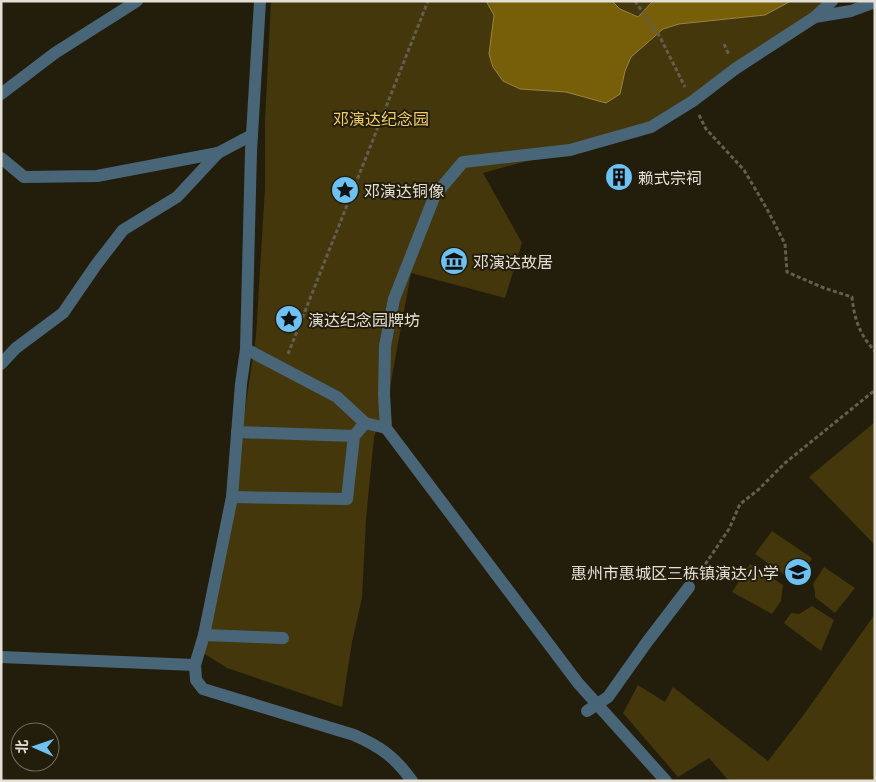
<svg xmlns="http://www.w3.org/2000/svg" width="876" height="782" viewBox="0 0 876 782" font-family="'Exo 2','Noto Sans SC',sans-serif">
<rect width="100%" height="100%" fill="#231d0c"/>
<g fill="#44370c">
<path d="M271,1H826L795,27L651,127L483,173L522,243L505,298L411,273L388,398L374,437L366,519L362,598L352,642L342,707L227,668L200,651L240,443L256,336L265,188V121Z"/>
<path d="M875,422V545L809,477Z"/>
<path d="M772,531L812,558L801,576L796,575L789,578L755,554Z"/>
<path d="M750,564L783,585L781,601L772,614L732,592Z"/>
<path d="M824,567L855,588L835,613L815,597V592L813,584Z"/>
<path d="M812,606L834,620L821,651L784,623L791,613L799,614Z"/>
<path d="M875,614V781H729L709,758L678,777L623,713L638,685L665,702L673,687L768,761L805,713Z"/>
</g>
<path fill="#775e09" stroke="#988546" d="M486,1H612L620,9L638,17L653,1H791L765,15L679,24L663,29L631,57L625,71L620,94L606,103L566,92L520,89L503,81L493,67L489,54L494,15Z"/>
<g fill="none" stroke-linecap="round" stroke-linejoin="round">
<g stroke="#645e50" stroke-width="3" stroke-dasharray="4 2.5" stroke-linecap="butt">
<path d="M635,1L660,37L685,87"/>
<path d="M724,44L729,55"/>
<path d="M699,115L706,129L744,170L767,209L785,244L787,272L824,288L852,297C854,318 860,336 875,351"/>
<path d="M288,354L428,1"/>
<path d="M698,575L729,529L740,504L758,490L785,463L875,390"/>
</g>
<g stroke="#496678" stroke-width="12">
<path d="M260,1L251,151L246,349L241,384L232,497L204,635L195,665L196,680L203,689L354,735C381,747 395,757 412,781"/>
<path d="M815,17L851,11L875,2"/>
<path d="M1,94L55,53L137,1"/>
<path d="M1,158L24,177L97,176L218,153"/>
<path d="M246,349L337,397L365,423"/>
<path d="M1,364L16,348L63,313L96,265L123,230L177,197L218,153L252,135"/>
<path d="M237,432L354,436L365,423L386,428"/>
<path d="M232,497L347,499L354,436"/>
<path d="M204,635L283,638"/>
<path d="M1,657L195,665"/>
<path d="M587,711L608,697L647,642L689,587"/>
<path d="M666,781L578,683L386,428L384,395L385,346L394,299L435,195L463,162L570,150L651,127L693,101L735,69L815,17L832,1"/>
</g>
</g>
<defs>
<g id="building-disc" transform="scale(1.4375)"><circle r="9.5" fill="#6dc2f3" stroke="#231d0c"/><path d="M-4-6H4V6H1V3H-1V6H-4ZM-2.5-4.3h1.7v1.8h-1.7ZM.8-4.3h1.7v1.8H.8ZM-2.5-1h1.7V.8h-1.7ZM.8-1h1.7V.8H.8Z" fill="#111"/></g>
<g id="sight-disc" transform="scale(1.4375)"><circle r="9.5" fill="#6dc2f3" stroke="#231d0c"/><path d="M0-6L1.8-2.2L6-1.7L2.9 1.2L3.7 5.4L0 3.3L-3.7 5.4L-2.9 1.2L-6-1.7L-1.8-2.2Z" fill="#111"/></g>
<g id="museum-disc" transform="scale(1.4375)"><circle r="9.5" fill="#6dc2f3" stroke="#231d0c"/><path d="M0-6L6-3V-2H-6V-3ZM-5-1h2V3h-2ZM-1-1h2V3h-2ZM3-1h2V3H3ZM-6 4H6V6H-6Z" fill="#111"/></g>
<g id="school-disc" transform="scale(1.4375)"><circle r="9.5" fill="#6dc2f3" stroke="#231d0c"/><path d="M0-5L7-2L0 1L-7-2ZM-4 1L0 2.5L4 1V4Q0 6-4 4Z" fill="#111"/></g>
</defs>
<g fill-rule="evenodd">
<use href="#building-disc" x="619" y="177"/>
<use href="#sight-disc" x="345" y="190"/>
<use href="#museum-disc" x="454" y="261"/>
<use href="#sight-disc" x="289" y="319"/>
<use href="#school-disc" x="798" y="572"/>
</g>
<g text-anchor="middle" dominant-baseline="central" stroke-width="4" stroke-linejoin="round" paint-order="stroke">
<g font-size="16" fill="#f1cd67" stroke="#231d0c">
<text x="381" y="118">邓演达纪念园</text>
</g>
<g font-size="16" fill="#e4e0d6" stroke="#231d0c" text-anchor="start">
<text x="638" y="177">赖式宗祠</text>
<text x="364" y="190">邓演达铜像</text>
<text x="473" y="261">邓演达故居</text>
<text x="308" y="319">演达纪念园牌坊</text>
<text x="779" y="572" text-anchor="end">惠州市惠城区三栋镇演达小学</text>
</g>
</g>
<rect width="876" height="782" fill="none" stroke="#e4e0d6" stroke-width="5"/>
<g transform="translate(35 747) rotate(272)"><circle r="24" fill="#231d0c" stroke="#706b5d"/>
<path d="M0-4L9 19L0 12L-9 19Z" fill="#6dc2f3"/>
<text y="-8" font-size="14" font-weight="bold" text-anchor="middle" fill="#e4e0d6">北</text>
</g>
</svg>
